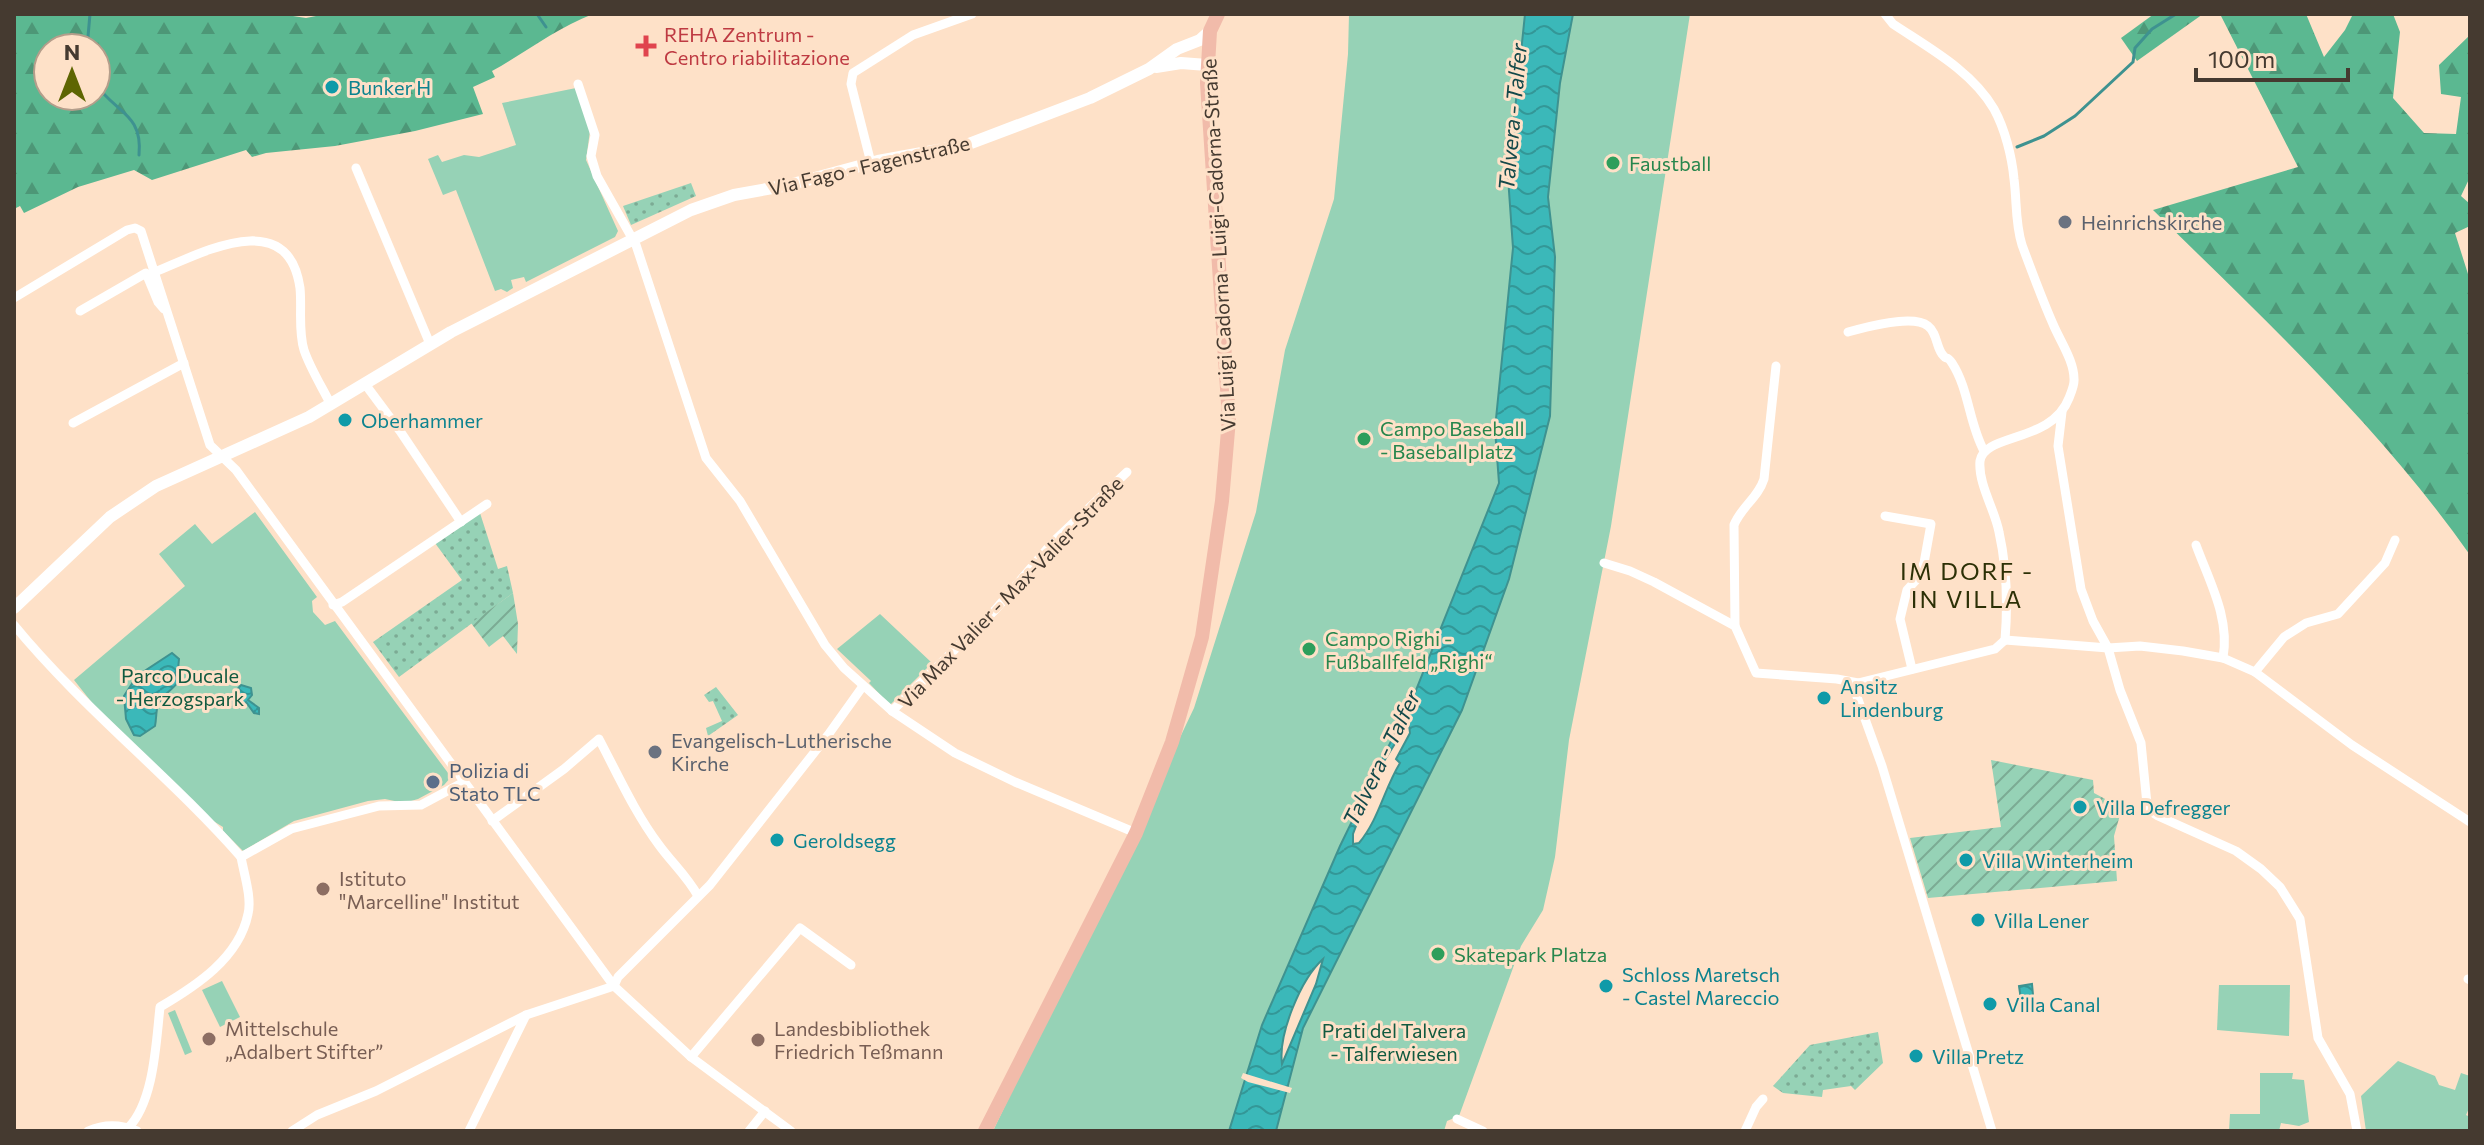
<svg xmlns="http://www.w3.org/2000/svg" width="2484" height="1145" viewBox="0 0 2484 1145" font-family="Commissioner,sans-serif">
<defs>
<pattern id="grass-dots" width="8" height="8" patternUnits="userSpaceOnUse" patternTransform="scale(2)"><rect width="8" height="8" fill="#96d2b6"/><path d="M2 2h.1M6 6h.1" fill="none" stroke="#7cab94" stroke-width="1.8" stroke-linecap="round"/></pattern>
<pattern id="forest-firs" width="22" height="20" patternUnits="userSpaceOnUse" patternTransform="scale(2)"><rect width="22" height="20" fill="#5bb891"/><path d="M5 1l3.5 6h-7zM16 11l3.5 6h-7z" fill="#4d9777"/></pattern>
<pattern id="garden-furrows" width="10" height="10" patternUnits="userSpaceOnUse" patternTransform="scale(2)"><rect width="10" height="10" fill="#96d2b6"/><path d="M-1 1l2-2M0 10L10 0M9 11l2-2" fill="none" stroke="#7cab94"/></pattern>
<pattern id="water-waves" width="16" height="10" patternUnits="userSpaceOnUse" patternTransform="scale(2)"><rect width="16" height="10" fill="#3bb8b9"/><path d="M0 5q4-4 8 0t8 0" fill="none" stroke="#339797"/></pattern>
</defs>
<rect width="100%" height="100%" fill="#fee1c8"/>
<g fill="url(#grass-dots)">
<path d="M691,183L696,196L631,225L623,206Z"/>
<path d="M480,513L498,569L507,566L513,593L399,677L373,642L462,580L435,543Z"/>
<path d="M716,687L738,715L708,736L706,728L722,721L713,701L709,702L704,695Z"/>
<path d="M1878,1032L1883,1063L1855,1090L1851,1086L1823,1090L1822,1097L1783,1093L1773,1086L1810,1045Z"/>
</g>
<g fill="url(#forest-firs)" fill-rule="evenodd">
<path d="M14,14H280L306,18L326,14H593C557,28 526,52 492,71L495,77L473,87L483,114L415,131L335,146L266,153L252,157L246,150L152,180L134,170L78,187L24,213L20,206L14,209ZM48,48H96V96H48Z"/>
<path d="M2154,14H2203L2137,61L2121,38Z"/>
<path d="M2220,14H2306L2324,57L2345,30L2353,14H2393L2400,32L2393,98L2424,133L2456,134L2461,97L2441,94L2439,65L2469,36L2470,14V177L2461,196L2470,204V226L2455,233L2468,274V295L2470,296V555C2380,427 2264,319 2153,210L2298,167Z"/>
</g>
<g fill="#96d2b6">
<path d="M1349,14H1525L1508,177L1513,248L1495,429L1499,483L1416,690L1340,846L1262,1025L1229,1131H993L1194,708L1256,512L1285,350L1334,199L1348,54Z"/>
<path d="M1573,14H1690L1611,526L1569,740L1555,857L1543,910L1521,946L1459,1116L1447,1121L1444,1131H1276L1303,1028L1462,710L1509,579L1550,416L1555,257L1548,197L1560,83Z"/>
<path d="M576,88L590,131L586,160L618,231L615,237L526,282L524,277L511,280L513,288L507,292L501,289L495,291L456,190L443,195L428,159L438,155L442,162L464,155L479,157L516,145L502,103Z"/>
<path d="M255,512L317,597L312,601L313,612L325,625L335,621L451,777L444,785L418,799L404,803L385,799L368,801L294,821L243,851L223,831V827L210,819L101,714L74,680L185,586L159,554L195,524L212,544Z"/>
<path d="M880,614L932,663L890,705L869,683L871,681L837,649Z"/>
<path d="M222,981L240,1017L220,1027L202,990Z"/>
<path d="M2219,985H2290L2289,1036L2217,1030Z"/>
<path d="M175,1010L192,1052L185,1055L168,1013Z"/>
<path d="M2398,1061L2435,1076L2439,1085L2455,1090L2461,1073L2470,1076V1106L2466,1115L2470,1117V1131H2366L2361,1096Z"/>
<path d="M2260,1073H2293L2292,1079L2304,1080L2309,1122L2299,1126L2281,1123L2279,1131H2229L2230,1114H2260Z"/>
</g>
<g fill="url(#garden-furrows)">
<path d="M513,593L518,624L517,654L503,636L489,647L471,623Z"/>
<path d="M1991,760L2093,780L2094,793L2122,808L2114,836L2117,881L1928,898L1910,838L2001,827Z"/>
</g>
<g fill="url(#water-waves)" stroke="#3e9290" stroke-width="2" fill-rule="evenodd">
<path d="M1525,14H1573L1560,83L1548,197L1555,257L1550,416L1509,579L1462,710L1303,1028L1276,1131H1229L1262,1025L1340,846L1416,690L1499,483L1495,429L1513,248L1508,177ZM1409,725L1410,733L1396,759L1400,763C1384,789 1379,819 1359,843L1353,844V834L1376,774L1401,734ZM1323,959L1316,984L1282,1064C1278,1034 1301,979 1323,959Z"/>
<path d="M172,653L179,659L178,669L175,673L178,682C173,689 167,692 162,698C155,705 157,717 155,726L140,736L134,735L126,719L124,696L137,676Z"/>
<path d="M241,685L251,688L252,695L248,700L259,708V714L254,713L246,702L241,707L231,706L230,698Z"/>
<path d="M2032,984L2034,1006L2022,1007L2019,986Z"/>
</g>
<path fill="#fee1c8" d="M1243,1073L1292,1088L1290,1093L1248,1082L1241,1078Z"/>
<g fill="none" stroke-linecap="round" stroke-linejoin="round">
<g stroke="#3e9290" stroke-width="3">
<path d="M537,14L546,27"/>
<path d="M87,48L90,14"/>
<path d="M96,84C115,113 143,113 139,155"/>
<path d="M2017,147L2044,136L2075,116L2133,62L2135,48L2152,29L2176,14"/>
</g>
<g stroke="#fff" stroke-width="9">
<path d="M1885,14L1893,24C1929,48 1972,71 1994,109C2005,129 2012,157 2014,179C2017,202 2015,223 2022,245C2032,272 2042,299 2053,324C2060,341 2075,362 2074,381C2074,386 2071,393 2069,398C2052,443 1984,433 1980,461C1978,484 1995,510 1999,532C2007,568 2008,603 2005,640"/>
<path d="M578,84L595,135L591,156L597,176L636,245L706,458L740,501L825,645L844,668L892,711L955,753L1015,782L1136,833"/>
<path d="M871,163L851,84L853,73L913,35L972,14"/>
<path d="M356,168L430,344"/>
<path d="M155,272C202,253 288,205 300,288C302,308 298,331 304,350C310,368 322,387 331,405"/>
<path d="M14,298L127,230L135,228L141,231L210,445L236,470L614,986L691,1057L791,1131"/>
<path d="M80,311L146,273L158,302L164,309"/>
<path d="M1848,332C1866,327 1913,314 1928,326C1937,333 1936,346 1942,354C1948,362 1946,354 1952,363C1969,389 1969,424 1984,451"/>
<path d="M365,384L400,431L461,522"/>
<path d="M2062,412L2058,446L2081,589L2093,621L2108,648L2120,690L2141,743L2147,804L2150,811L2158,816L2236,851L2261,869L2280,887L2300,919L2318,1038L2350,1094L2357,1131"/>
<path d="M73,423L184,363"/>
<path d="M1885,516L1931,524L1924,563L1918,578L1907,590L1900,619L1912,669"/>
<path d="M2196,545C2210,583 2230,618 2223,658"/>
<path d="M1604,563L1630,571L1654,582L1735,626L1756,673L1837,679L1858,683"/>
<path d="M333,605L342,602L487,504"/>
<path d="M14,625C83,709 170,776 241,857"/>
<path d="M1735,626L1734,525C1741,507 1758,498 1764,479L1776,366"/>
<path d="M2005,640L2108,648L2140,646L2183,651L2223,658L2255,672L2352,745L2470,822"/>
<path d="M2255,672L2284,637L2306,623L2338,614L2385,563L2395,540"/>
<path d="M892,711L996,609L1053,542L1127,472"/>
<path d="M492,821L564,769L599,739C618,775 635,813 659,845C672,863 687,876 698,896"/>
<path d="M241,857L291,829L379,806L421,805L464,782"/>
<path d="M2468,979L2470,980"/>
<path d="M614,986L618,977L710,885L828,735L863,686"/>
<path d="M691,1057L800,928L851,965"/>
<path d="M1457,1119L1483,1131"/>
<path d="M128,1128C154,1102 156,1043 160,1007C196,986 239,958 248,914C252,898 244,874 241,857"/>
<path d="M88,1131C104,1124 120,1124 137,1131"/>
<path d="M292,1131L317,1115L376,1091L526,1015L614,986"/>
<path d="M469,1131L526,1015"/>
<path d="M749,1131L765,1111"/>
<path d="M1745,1131L1756,1107L1763,1099"/>
<path d="M1992,1131L1882,766L1856,694L1858,683L1995,649L2005,640"/>
</g>
<g stroke="#fff" stroke-width="12">
<path d="M1156,67L1181,63L1207,65"/>
<path d="M14,608L110,517L156,486L309,417L451,332L691,210L734,195L789,185L878,161L966,145L1090,98L1149,69L1177,49L1200,40L1210,31"/>
</g>
<path stroke="#f1bbaa" stroke-width="14" d="M985,1131L1136,833L1172,742L1202,637L1222,501L1229,419L1207,83L1210,31L1218,14"/>
</g>
<path fill="#e0444e" stroke="#fee1c8" stroke-width="3" d="M642 34h8v8h8v8h-8v8h-8v-8h-8v-8h8z"/>
<g fill="#0f9aa8" stroke="#fee1c8" stroke-width="3">
<circle cx="332" cy="87" r="8"/>
<circle cx="345" cy="420" r="8"/>
<circle cx="1824" cy="698" r="8"/>
<circle cx="2080" cy="807" r="8"/>
<circle cx="777" cy="840" r="8"/>
<circle cx="1966" cy="860" r="8"/>
<circle cx="1978" cy="920" r="8"/>
<circle cx="1606" cy="986" r="8"/>
<circle cx="1990" cy="1004" r="8"/>
<circle cx="1916" cy="1056" r="8"/>
</g>
<g fill="#2e9e5b" stroke="#fee1c8" stroke-width="3">
<circle cx="1613" cy="163" r="8"/>
<circle cx="1364" cy="439" r="8"/>
<circle cx="1309" cy="649" r="8"/>
<circle cx="1438" cy="954" r="8"/>
</g>
<g fill="#6b7280" stroke="#fee1c8" stroke-width="3">
<circle cx="2065" cy="222" r="8"/>
<circle cx="655" cy="752" r="8"/>
</g>
<circle fill="#5c6f8a" stroke="#fee1c8" stroke-width="3" cx="433" cy="782" r="8"/>
<g fill="#8d6e63" stroke="#fee1c8" stroke-width="3">
<circle cx="323" cy="889" r="8"/>
<circle cx="209" cy="1039" r="8"/>
<circle cx="758" cy="1040" r="8"/>
</g>
<g text-anchor="middle" dominant-baseline="central" stroke-width="6" stroke-linejoin="round" paint-order="stroke">
<g font-size="20" fill="#be3a42" stroke="#fee1c8" text-anchor="start">
<text x="664" y="34">REHA Zentrum -<tspan x="664" dy="23">Centro riabilitazione</tspan></text>
</g>
<g font-size="20" fill="#0d838f" stroke="#fee1c8" text-anchor="start">
<text x="348" y="87">Bunker H</text>
<text x="361" y="420">Oberhammer</text>
<text x="1840" y="686">Ansitz<tspan x="1840" dy="23">Lindenburg</tspan></text>
<text x="2096" y="807">Villa Defregger</text>
<text x="793" y="840">Geroldsegg</text>
<text x="1982" y="860">Villa Winterheim</text>
<text x="1994" y="920">Villa Lener</text>
<text x="1622" y="974">Schloss Maretsch<tspan x="1622" dy="23">- Castel Mareccio</tspan></text>
<text x="2006" y="1004">Villa Canal</text>
<text x="1932" y="1056">Villa Pretz</text>
</g>
<g font-size="20" fill="#27864d" stroke="#fee1c8" text-anchor="start">
<text x="1629" y="163">Faustball</text>
<text x="1380" y="428">Campo Baseball<tspan x="1380" dy="23">- Baseballplatz</tspan></text>
<text x="1325" y="638">Campo Righi -<tspan x="1325" dy="23">Fußballfeld „Righi“</tspan></text>
<text x="1454" y="954">Skatepark Platza</text>
</g>
<g font-size="20" fill="#453a30" stroke="#fee1c8">
<text transform="translate(869 165) rotate(-13)">Via Fago - Fagenstraße</text>
<text transform="translate(1218 245) rotate(-93)">Via Luigi Cadorna - Luigi-Cadorna-Straße</text>
<text transform="translate(1010 592) rotate(-46)">Via Max Valier - Max-Valier-Straße</text>
</g>
<g font-size="20" fill="#5b616d" stroke="#fee1c8" text-anchor="start">
<text x="2081" y="222">Heinrichskirche</text>
<text x="671" y="740">Evangelisch-Lutherische<tspan x="671" dy="23">Kirche</tspan></text>
</g>
<g font-size="20" fill="#105a40" stroke="#fee1c8">
<text x="180" y="675">Parco Ducale<tspan x="180" dy="23">- Herzogspark</tspan></text>
<text x="1394" y="1030">Prati del Talvera<tspan x="1394" dy="23">- Talferwiesen</tspan></text>
</g>
<g font-size="20" fill="#4e5e75" stroke="#fee1c8" text-anchor="start">
<text x="449" y="770">Polizia di<tspan x="449" dy="23">Stato TLC</tspan></text>
</g>
<g font-size="20" fill="#785e54" stroke="#fee1c8" text-anchor="start">
<text x="339" y="878">Istituto<tspan x="339" dy="23">"Marcelline" Institut</tspan></text>
<text x="225" y="1028">Mittelschule<tspan x="225" dy="23">„Adalbert Stifter”</tspan></text>
<text x="774" y="1028">Landesbibliothek<tspan x="774" dy="23">Friedrich Teßmann</tspan></text>
</g>
<g font-size="22" font-style="italic" fill="#14494a" stroke="#fee1c8">
<text transform="translate(1512 117) rotate(-85)">Talvera - Talfer</text>
<text transform="translate(1381 758) rotate(-64)">Talvera - Talfer</text>
</g>
<g font-size="24" letter-spacing="2" fill="#2c3006" stroke="#fee1c8">
<text x="1967" y="570">IM DORF -<tspan x="1967" dy="28">IN VILLA</tspan></text>
</g>
</g>
<rect width="2484" height="1145" fill="none" stroke="#453a30" stroke-width="32"/>
<g transform="translate(72 72)"><circle r="38" fill="#fee1c8" stroke="#b49e8b" stroke-width="2"/>
<path d="M0-6L14 30L0 20L-14 30Z" fill="#5e6502"/>
<text y="-12" font-size="22" font-weight="bold" text-anchor="middle" fill="#453a30">N</text>
</g>
<path d="M2196 68v12h152v-12" fill="none" stroke="#453a30" stroke-width="4"/>
<text x="2208" y="68" font-size="24" fill="#453a30" stroke="#fee1c8" stroke-width="6" paint-order="stroke">100 m</text>
</svg>
